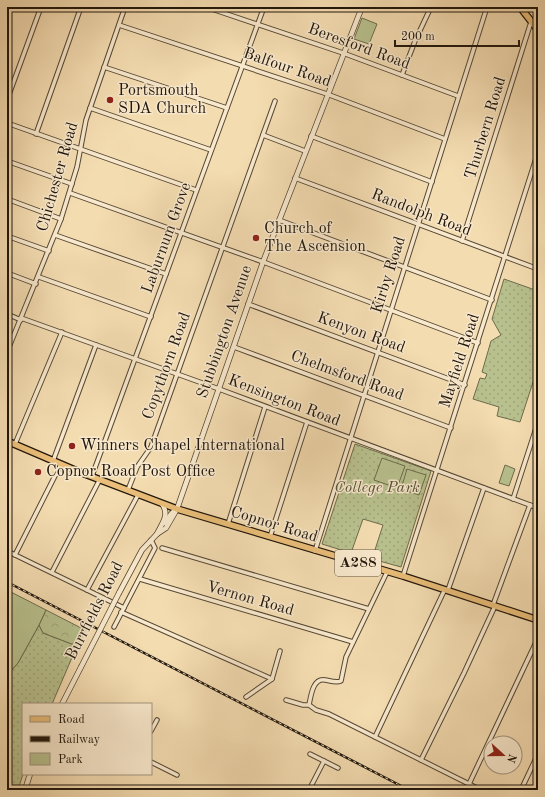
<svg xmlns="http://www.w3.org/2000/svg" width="545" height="797" viewBox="0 0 545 797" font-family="'Old Standard TT',serif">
<defs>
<pattern id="green-dots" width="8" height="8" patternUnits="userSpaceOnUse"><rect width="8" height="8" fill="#b8c18e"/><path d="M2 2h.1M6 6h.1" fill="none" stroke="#9ea579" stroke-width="1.8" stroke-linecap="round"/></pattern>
<pattern id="forest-crowns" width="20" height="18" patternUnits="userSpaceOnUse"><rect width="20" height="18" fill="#b8c18e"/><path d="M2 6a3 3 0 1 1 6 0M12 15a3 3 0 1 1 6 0" fill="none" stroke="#9ea579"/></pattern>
</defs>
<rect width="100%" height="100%" fill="#f4dcb1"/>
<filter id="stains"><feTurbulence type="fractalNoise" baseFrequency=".005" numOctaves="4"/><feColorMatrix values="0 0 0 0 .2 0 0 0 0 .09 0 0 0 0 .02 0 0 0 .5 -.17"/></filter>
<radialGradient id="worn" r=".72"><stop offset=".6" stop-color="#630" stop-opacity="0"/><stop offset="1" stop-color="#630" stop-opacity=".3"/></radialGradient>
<g fill="url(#green-dots)" stroke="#6c6c4d">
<path d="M504,279L538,291V337L536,344L538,345V367L520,422L497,416L499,407L473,399L480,378L485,379L487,374L482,372L491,341L501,335L492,319Z"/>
<path d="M355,444L431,471L401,567L372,559L383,525L363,519L351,553L322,544Z"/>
<path d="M39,625L43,633L77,646L52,704H23V774L18,790H7V675L18,663Z"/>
</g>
<path fill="url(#forest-crowns)" stroke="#6c6c4d" d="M46,610L85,630L77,646L43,633L39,625Z"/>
<g fill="#b8c18e" stroke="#6c6c4d">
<path d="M362,18L377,24L369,44L354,39Z"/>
<path d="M382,458L405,466L397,488L374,480Z"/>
<path d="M505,465L515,469L509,486L499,483Z"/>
<path d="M407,469L426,475L419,495L401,489Z"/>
<path d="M7,590L46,610L39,625L18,663L7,675Z"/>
</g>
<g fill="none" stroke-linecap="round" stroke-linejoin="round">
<g stroke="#554835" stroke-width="5.5">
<g id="minor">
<path d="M206,7L343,53L458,96"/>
<path d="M350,7L360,10"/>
<path d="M119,25L327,94L445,139"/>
<path d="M104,67L227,108"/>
<path d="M402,75L415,41L431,7"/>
<path d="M7,100L41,7"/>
<path d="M90,108L211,150"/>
<path d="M7,123L196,190"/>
<path d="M36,134L81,7"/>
<path d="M263,135L305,151"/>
<path d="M311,136L432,182"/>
<path d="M7,161L72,184"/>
<path d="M295,178L538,269"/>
<path d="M70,193L266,263L478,343"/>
<path d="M7,199L61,219"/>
<path d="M279,220L492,300"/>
<path d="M55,235L166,274"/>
<path d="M7,236L49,251"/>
<path d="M462,241L531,22"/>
<path d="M7,273L36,284"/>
<path d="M39,277L151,317"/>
<path d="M248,304L465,385"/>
<path d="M7,314L21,320"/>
<path d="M21,318L219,389L538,508"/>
<path d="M234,347L451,428"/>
<path d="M7,352L61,219L77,167L86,120L125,7"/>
<path d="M15,444L62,332"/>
<path d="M53,461L96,345"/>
<path d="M92,476L264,7"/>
<path d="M128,490L137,467L151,447L275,101"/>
<path d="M513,499L538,422"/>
<path d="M228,524L265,407"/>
<path d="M270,537L307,422"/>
<path d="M162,548L369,609"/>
<path d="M7,551L124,608"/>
<path d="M315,551L487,7"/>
<path d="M15,555L61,464"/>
<path d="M52,572L100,479"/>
<path d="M403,576L538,152"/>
<path d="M140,579L353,642"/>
<path d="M87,590L138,495"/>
<path d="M448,590L484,488"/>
<path d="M493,605L530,505"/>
<path d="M121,612L272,679"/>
<path d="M114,627L155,548L151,540"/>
<path d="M246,697L272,679L280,651"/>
<path d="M286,700L303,705H309L316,710L329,714L481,790"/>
<path d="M309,705C311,695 313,678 325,680C331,681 336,683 341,681L346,657L387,572"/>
<path d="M151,731L157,720"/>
<path d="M375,737L445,589"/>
<path d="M310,754L338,768"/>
<path d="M421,760L464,673L495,606"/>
<path d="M151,762L177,775"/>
<path d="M469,784L538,638"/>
<path d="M309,790L324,761"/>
<path d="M521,790L538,754"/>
</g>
</g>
<g stroke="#554835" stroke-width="6">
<g id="tertiary">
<path d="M165,523L171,514L175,510"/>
<path d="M157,534C162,523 170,515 162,504"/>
<path d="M119,593L142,550L157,534L166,528L177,509L263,262L362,7"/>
<path d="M62,704L81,667"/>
<path d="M25,790L30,774"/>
</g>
</g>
<g stroke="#20160c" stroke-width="8">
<g id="primary">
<path d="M520,7L538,30"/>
<path d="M7,441L77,471L177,509L403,576L538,620"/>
</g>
</g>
<use href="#minor" stroke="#f8e8cc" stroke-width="3.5"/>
<use href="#tertiary" stroke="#f8e8cc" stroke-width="4.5"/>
<use href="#primary" stroke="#eabe78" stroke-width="5.5"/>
<g stroke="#20160c" stroke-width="2.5">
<path id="rail" d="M7,582L409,790"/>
</g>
<use href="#rail" stroke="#f8e8cc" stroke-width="1" stroke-dasharray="3" stroke-linecap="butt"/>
<g stroke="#554835" stroke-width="6" stroke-linecap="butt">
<path id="tertiary-bridge" d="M81,667L119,593"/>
</g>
<use href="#tertiary-bridge" stroke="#f8e8cc" stroke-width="4.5"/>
</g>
<g fill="#8f2418" stroke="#f8e8cc" stroke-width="1.5">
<circle cx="110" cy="100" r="4"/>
<circle cx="256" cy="238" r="4"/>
<circle cx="72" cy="446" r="4"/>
<circle cx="38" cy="472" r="4"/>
</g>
<g text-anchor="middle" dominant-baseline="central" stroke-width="3" stroke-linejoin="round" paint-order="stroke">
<rect fill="#f8e8cc" stroke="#615546" stroke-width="1" x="335" y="550" width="46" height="26" rx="3"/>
<g font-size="15" font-weight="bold" fill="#20160c">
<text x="358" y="563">A288</text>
</g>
<g font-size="16" fill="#20160c" stroke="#f8e8cc">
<text transform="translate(359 47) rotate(20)">Beresford Road</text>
<text transform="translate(287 68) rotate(19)">Balfour Road</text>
<text transform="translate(486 128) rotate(-73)">Thurbern Road</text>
<text transform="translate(58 177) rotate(-74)">Chichester Road</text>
<text transform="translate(421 213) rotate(21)">Randolph Road</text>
<text transform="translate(167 238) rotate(-70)">Laburnum Grove</text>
<text transform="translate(389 275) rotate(-72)">Kirby Road</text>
<text transform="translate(225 332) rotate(-71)">Stubbington Avenue</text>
<text transform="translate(361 333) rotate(20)">Kenyon Road</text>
<text transform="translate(460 361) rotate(-72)">Mayfield Road</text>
<text transform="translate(167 366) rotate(-70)">Copythorn Road</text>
<text transform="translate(347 376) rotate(20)">Chelmsford Road</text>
<text transform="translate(284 401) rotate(21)">Kensington Road</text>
<text transform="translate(274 525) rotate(17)">Copnor Road</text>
<text transform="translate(250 599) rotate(16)">Vernon Road</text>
<text transform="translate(95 611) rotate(-63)">Burrfields Road</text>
</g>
<g font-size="16" fill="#20160c" stroke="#f8e8cc" text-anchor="start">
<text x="118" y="91">Portsmouth<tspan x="118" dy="18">SDA Church</tspan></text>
<text x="264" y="229">Church of<tspan x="264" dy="18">The Ascension</tspan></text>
<text x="80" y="446">Winners Chapel International</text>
<text x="46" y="472">Copnor Road Post Office</text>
</g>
<g font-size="16" font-style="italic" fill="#55523a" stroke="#f8e8cc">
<text x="377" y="488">College Park</text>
</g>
</g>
<rect width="545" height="797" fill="none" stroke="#f4dcb1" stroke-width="24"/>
<rect x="8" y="8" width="529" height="781" fill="none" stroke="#20160c" stroke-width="2"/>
<rect x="12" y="12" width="521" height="773" fill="none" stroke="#20160c"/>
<rect x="22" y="703" width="130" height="72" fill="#f8e8cc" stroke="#a2947f"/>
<rect x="30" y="716" width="20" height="6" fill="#eabe78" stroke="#a2947f"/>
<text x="58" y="723" font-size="12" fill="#20160c">Road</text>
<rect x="30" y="736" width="20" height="6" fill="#20160c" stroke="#a2947f"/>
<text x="58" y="743" font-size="12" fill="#20160c">Railway</text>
<rect x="30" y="753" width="20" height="12" fill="#b8c18e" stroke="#a2947f"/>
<text x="58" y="763" font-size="12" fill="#20160c">Park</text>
<g transform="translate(503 755) rotate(111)"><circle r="19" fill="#f8e8cc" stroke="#a2947f"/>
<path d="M0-3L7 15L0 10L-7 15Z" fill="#8f2418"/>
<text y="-6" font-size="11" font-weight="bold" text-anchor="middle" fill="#20160c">N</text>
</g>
<path d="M395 40v6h124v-6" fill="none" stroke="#20160c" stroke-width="2"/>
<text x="401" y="40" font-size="12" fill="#20160c" stroke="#f8e8cc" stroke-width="3" paint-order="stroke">200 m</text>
<rect width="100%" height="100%" filter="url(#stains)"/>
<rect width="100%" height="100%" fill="url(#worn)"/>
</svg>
